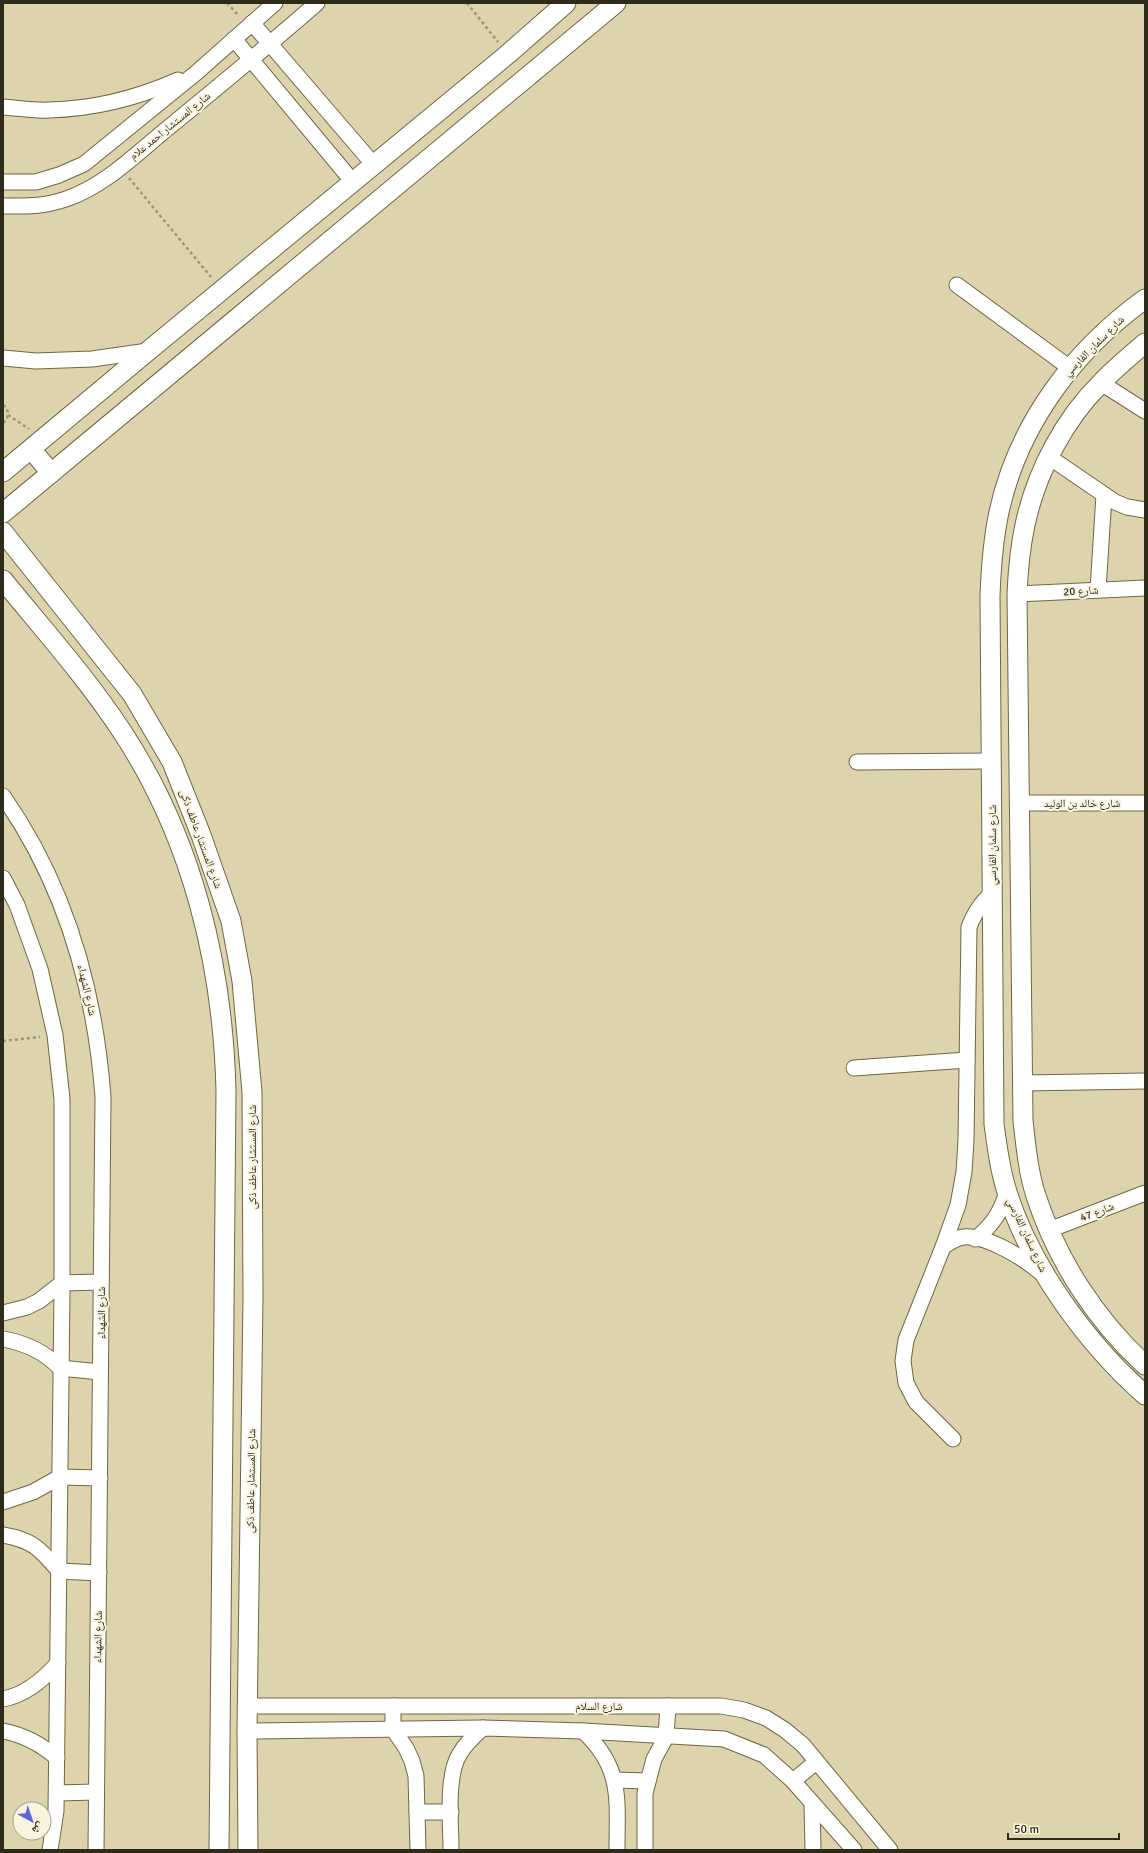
<svg xmlns="http://www.w3.org/2000/svg" width="1148" height="1853" viewBox="0 0 1148 1853" font-family="Signika,'Noto Naskh Arabic',sans-serif">
<rect width="100%" height="100%" fill="#ddd3ac"/>
<g fill="none" stroke-linecap="round" stroke-linejoin="round">
<g stroke="#706742" stroke-width="17">
<g id="minor">
<path d="M252,23L374,165"/>
<path d="M234,39L353,182"/>
<path d="M3,107C18,108 34,111 49,110C95,109 137,98 178,80"/>
<path d="M3,182H36L59,175L84,164L196,73L275,3"/>
<path d="M3,206C28,206 42,207 66,199C105,186 137,153 168,128C218,87 268,46 317,3"/>
<path d="M957,285L1070,368"/>
<path d="M3,358L36,361L92,359L148,351"/>
<path d="M1101,383L1145,411"/>
<path d="M1049,457L1115,502L1127,507L1145,510"/>
<path d="M1098,590L1104,495"/>
<path d="M1017,594L1145,588"/>
<path d="M857,762L992,761"/>
<path d="M3,796C65,885 95,989 103,1097L96,1850"/>
<path d="M1020,803H1145"/>
<path d="M3,878L17,905L40,969L55,1035L62,1099V1290L56,1811L50,1850"/>
<path d="M854,1068L967,1060"/>
<path d="M1023,1083L1145,1081"/>
<path d="M1049,1230L1145,1193"/>
<path d="M975,1239C992,1226 1001,1212 1007,1192"/>
<path d="M943,1247L958,1205L964,1172L966,1140L969,927C975,912 981,903 993,892"/>
<path d="M3,1313L27,1307L39,1301L62,1283L101,1282"/>
<path d="M3,1339C25,1343 45,1352 60,1368L100,1372"/>
<path d="M953,1439L916,1402L906,1383L903,1361L906,1340L943,1247C950,1242 955,1238 963,1237C985,1234 1024,1258 1041,1273"/>
<path d="M3,1502L33,1492L60,1477L100,1478"/>
<path d="M3,1535C33,1540 40,1549 59,1571L99,1573"/>
<path d="M3,1699C25,1695 43,1680 58,1663"/>
<path d="M248,1706H721L744,1710L766,1718L785,1730L803,1745L890,1850"/>
<path d="M393,1706V1729L406,1748L412,1761L416,1776L418,1850"/>
<path d="M3,1731C24,1735 41,1744 57,1758"/>
<path d="M247,1731L483,1728L583,1731L724,1739L764,1755L793,1781L854,1850"/>
<path d="M583,1731C623,1768 617,1800 617,1850"/>
<path d="M614,1780L648,1781"/>
<path d="M793,1781L816,1762"/>
<path d="M57,1793L96,1792"/>
<path d="M812,1803L813,1850"/>
<path d="M417,1812H451"/>
<path d="M451,1850C451,1824 446,1777 459,1755C465,1744 474,1736 483,1728"/>
<path d="M645,1850V1793L654,1759L666,1737L668,1706"/>
</g>
</g>
<g stroke="#706742" stroke-width="21">
<g id="tertiary">
<path d="M1145,299C1073,351 1018,425 999,512C993,540 991,568 990,596L994,1124C997,1147 1000,1170 1007,1192C1030,1266 1087,1344 1145,1395"/>
<path d="M1145,343C1130,356 1115,368 1102,382C1064,419 1036,473 1025,525C1020,548 1018,571 1017,594L1023,1121C1026,1146 1028,1171 1036,1196C1057,1260 1095,1319 1145,1365"/>
<path d="M31,449L51,473"/>
<path d="M3,472L148,351L508,54L566,3"/>
<path d="M3,513L616,3"/>
<path d="M3,532L132,694L172,762L201,835L231,921L242,981L252,1092L253,1298L247,1731L248,1850"/>
<path d="M3,580C43,629 86,677 121,730C192,837 223,964 226,1091L219,1850"/>
</g>
</g>
<g stroke="#9d9576" stroke-width="2.5" stroke-dasharray="3 3" stroke-linecap="butt">
<path d="M227,3L239,16"/>
<path d="M467,3L498,42"/>
<path d="M129,178L211,277"/>
<path d="M3,405C10,410 9,418 3,423"/>
<path d="M8,415L29,429"/>
<path d="M3,1041L40,1037"/>
</g>
<use href="#minor" stroke="#fff" stroke-width="15"/>
<use href="#tertiary" stroke="#fff" stroke-width="19"/>
</g>
<g text-anchor="middle" dominant-baseline="central" stroke-width="4" stroke-linejoin="round" paint-order="stroke">
<g font-size="11" fill="#2f2b1b" stroke="#f9f4e0">
<text transform="translate(170 126) rotate(-39)">شارع المستشار احمد علام</text>
<text transform="translate(1094 346) rotate(-45)">شارع سلمان الفارسي</text>
<text transform="translate(1081 591) rotate(-3)">شارع 20</text>
<text x="1082" y="803">شارع خالد بن الوليد</text>
<text transform="translate(201 839) rotate(70)">شارع المستشار عاطف ذكى</text>
<text transform="translate(992 845) rotate(-90)">شارع سلمان الفارسي</text>
<text transform="translate(87 990) rotate(77)">شارع الشهداء</text>
<text transform="translate(252 1157) rotate(-90)">شارع المستشار عاطف ذكى</text>
<text transform="translate(1097 1212) rotate(-21)">شارع 47</text>
<text transform="translate(1027 1235) rotate(65)">شارع سلمان الفارسي</text>
<text transform="translate(101 1313) rotate(-90)">شارع الشهداء</text>
<text transform="translate(251 1481) rotate(-89)">شارع المستشار عاطف ذكى</text>
<text transform="translate(98 1637) rotate(-89)">شارع الشهداء</text>
<text x="599" y="1706">شارع السلام</text>
</g>
</g>
<rect width="1148" height="1853" fill="none" stroke="#2f2b1b" stroke-width="8"/>
<g transform="translate(32 1821) rotate(140)"><circle r="19" fill="#f9f4e0" stroke="#a8a491"/>
<path d="M0-3L7 15L0 10L-7 15Z" fill="#5d66dd"/>
<text y="-6" font-size="11" font-weight="bold" text-anchor="middle" fill="#2f2b1b">ش</text>
</g>
<path d="M1008 1833v6h111v-6" fill="none" stroke="#2f2b1b" stroke-width="2"/>
<text x="1014" y="1833" font-size="12" fill="#2f2b1b" stroke="#f9f4e0" stroke-width="3" paint-order="stroke">50 m</text>
</svg>
